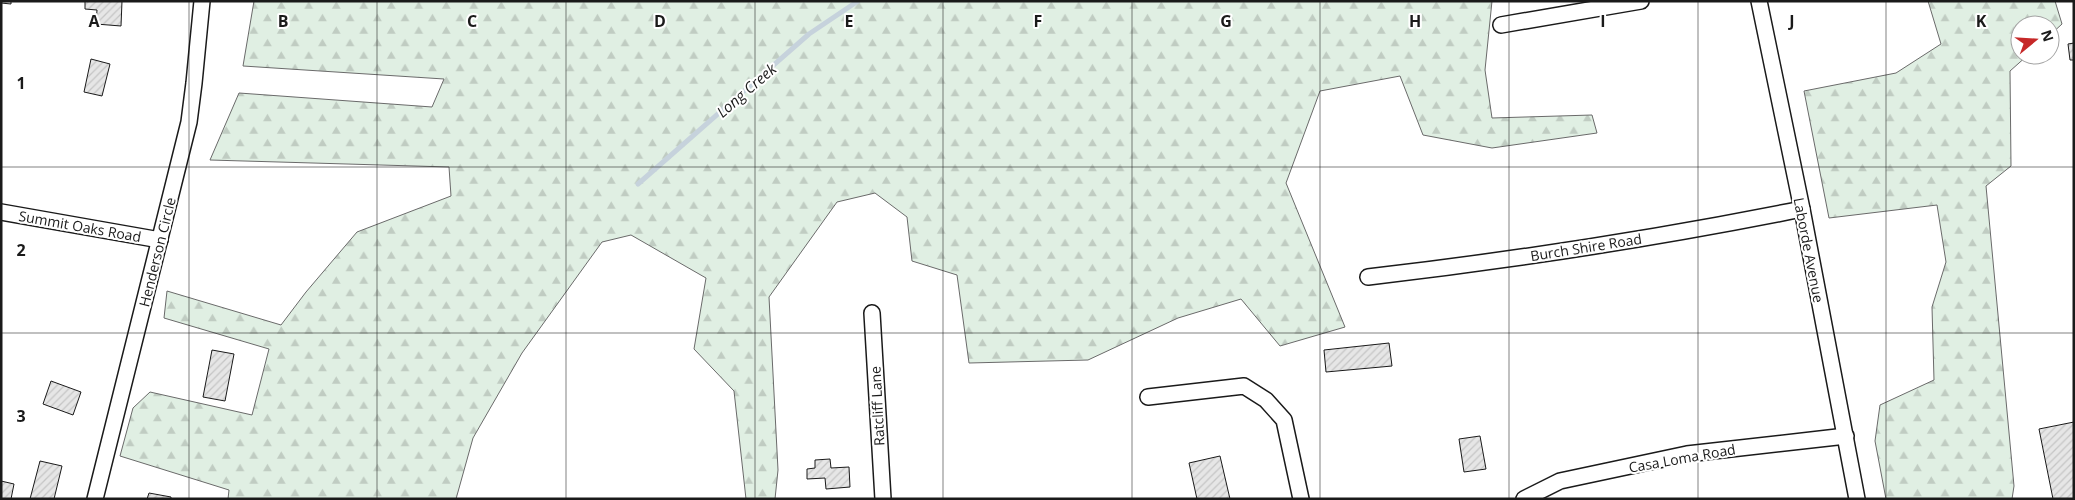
<svg xmlns="http://www.w3.org/2000/svg" width="2075" height="500" viewBox="0 0 2075 500" font-family="'Open Sans',sans-serif">
<defs>
<pattern id="forest-firs" width="22" height="20" patternUnits="userSpaceOnUse" patternTransform="scale(1.25)"><rect width="22" height="20" fill="#e0efe3"/><path d="M5 1l3.5 6h-7zM16 11l3.5 6h-7z" fill="#c0ccc2"/></pattern>
<pattern id="building-hatch" width="6" height="6" patternUnits="userSpaceOnUse" patternTransform="scale(1.25)"><rect width="6" height="6" fill="#e6e6e6"/><path d="M-1 1l2-2M0 6l6-6M5 7l2-2" fill="none" stroke="#c5c5c5"/></pattern>
</defs>
<rect width="100%" height="100%" fill="#fff"/>
<g fill="url(#forest-firs)" stroke="#6a6a6a">
<path d="M254,1H1492L1485,70L1492,118L1592,115L1597,133L1492,148L1423,135L1400,76L1320,91L1286,183L1345,327L1280,346L1241,299L1178,318L1088,360L969,363L957,275L912,261L907,217L875,193L837,202L769,297L778,470L775,499H746L734,391L694,349L706,278L631,235L602,242L522,353L473,438L456,499H228L229,490L120,456L133,408L150,392L252,415L269,349L164,318L167,291L281,325L306,292L357,232L451,196L449,167L210,160L239,93L432,107L444,79L243,66Z"/>
<path d="M1928,1H2055L2062,24L2050,35V25H2020V55H2028L2010,71L2011,166L1986,186L2014,486L2012,499H1886L1875,441L1880,405L1934,380L1932,307L1946,262L1937,205L1829,218L1804,91L1896,73L1941,44Z"/>
</g>
<g fill="none" stroke-linecap="round" stroke-linejoin="round">
<path stroke="#c6d2dc" stroke-width="5" d="M638,184L809,34L858,1"/>
</g>
<g fill="url(#building-hatch)" stroke="#1a1a1a">
<path d="M1,1H11V4L1,3Z"/>
<path d="M85,1H122L121,26L96,24L97,10L85,9Z"/>
<path d="M2074,43V60H2070L2068,44Z"/>
<path d="M91,59L110,64L102,96L84,92Z"/>
<path d="M1389,343L1392,366L1326,372L1324,350Z"/>
<path d="M212,350L234,354L225,401L203,397Z"/>
<path d="M51,381L81,392L73,415L43,404Z"/>
<path d="M2074,422V499H2053L2039,429Z"/>
<path d="M1480,436L1486,469L1464,472L1459,439Z"/>
<path d="M1220,456L1230,499H1197L1189,463Z"/>
<path d="M830,459L831,468L849,467L850,487L826,489L825,478L807,479V469L815,468V460Z"/>
<path d="M40,461L62,466L54,499H30Z"/>
<path d="M1,481L14,484L11,499H1Z"/>
<path d="M149,493L171,497V499H147Z"/>
</g>
<g fill="none" stroke-linecap="round" stroke-linejoin="round">
<g stroke="#1a1a1a" stroke-width="18">
<g id="minor">
<path d="M1759,1L1802,209L1857,499"/>
<path d="M1501,25L1641,1"/>
<path d="M1,212L160,240"/>
<path d="M1368,277C1514,260 1658,238 1802,209"/>
<path d="M872,313L883,499"/>
<path d="M1148,397L1244,386L1266,400L1284,420L1301,499"/>
<path d="M95,499L189,122L194,83L202,1"/>
<path d="M1524,499L1560,481L1687,454L1846,436"/>
</g>
</g>
<use href="#minor" stroke="#fff" stroke-width="15"/>
</g>
<path fill="none" stroke="#1a1a1a" stroke-width="1" stroke-opacity="0.55" d="M189,1V499M377,1V499M566,1V499M755,1V499M943,1V499M1132,1V499M1320,1V499M1509,1V499M1698,1V499M1886,1V499M1,167H2074M1,333H2074"/>
<g text-anchor="middle" dominant-baseline="central" stroke-width="4" stroke-linejoin="round" paint-order="stroke">
<g font-size="14" fill="#1a1a1a" stroke="#fff">
<text transform="translate(80 226) rotate(10)">Summit Oaks Road</text>
<text transform="translate(1586 247) rotate(-9)">Burch Shire Road</text>
<text transform="translate(1809 250) rotate(79)">Laborde Avenue</text>
<text transform="translate(157 252) rotate(-76)">Henderson Circle</text>
<text transform="translate(877 406) rotate(-93)">Ratcliff Lane</text>
<text transform="translate(1682 458) rotate(-10)">Casa Loma Road</text>
</g>
<g font-size="15" font-style="italic" fill="#1a1a1a" stroke="#fff">
<text transform="translate(746 90) rotate(-41)">Long Creek</text>
</g>
</g>
<g font-size="16" text-anchor="middle" font-weight="bold" fill="#1a1a1a" stroke="#fff" stroke-width="4" stroke-linejoin="round" paint-order="stroke">
<text x="94" y="27">A</text>
<text x="283" y="27">B</text>
<text x="472" y="27">C</text>
<text x="660" y="27">D</text>
<text x="849" y="27">E</text>
<text x="1038" y="27">F</text>
<text x="1226" y="27">G</text>
<text x="1415" y="27">H</text>
<text x="1603" y="27">I</text>
<text x="1792" y="27">J</text>
<text x="1981" y="27">K</text>
<text x="21" y="89">1</text>
<text x="21" y="256">2</text>
<text x="21" y="422">3</text>
</g>
<rect width="2075" height="500" fill="none" stroke="#1a1a1a" stroke-width="5"/>
<g transform="translate(2035 40) rotate(72)"><circle r="24" fill="#ffffff" stroke="#a3a3a3"/>
<path d="M0-4L9 19L0 12L-9 19Z" fill="#c62828"/>
<text y="-8" font-size="14" font-weight="bold" text-anchor="middle" fill="#1a1a1a">N</text>
</g>
</svg>
